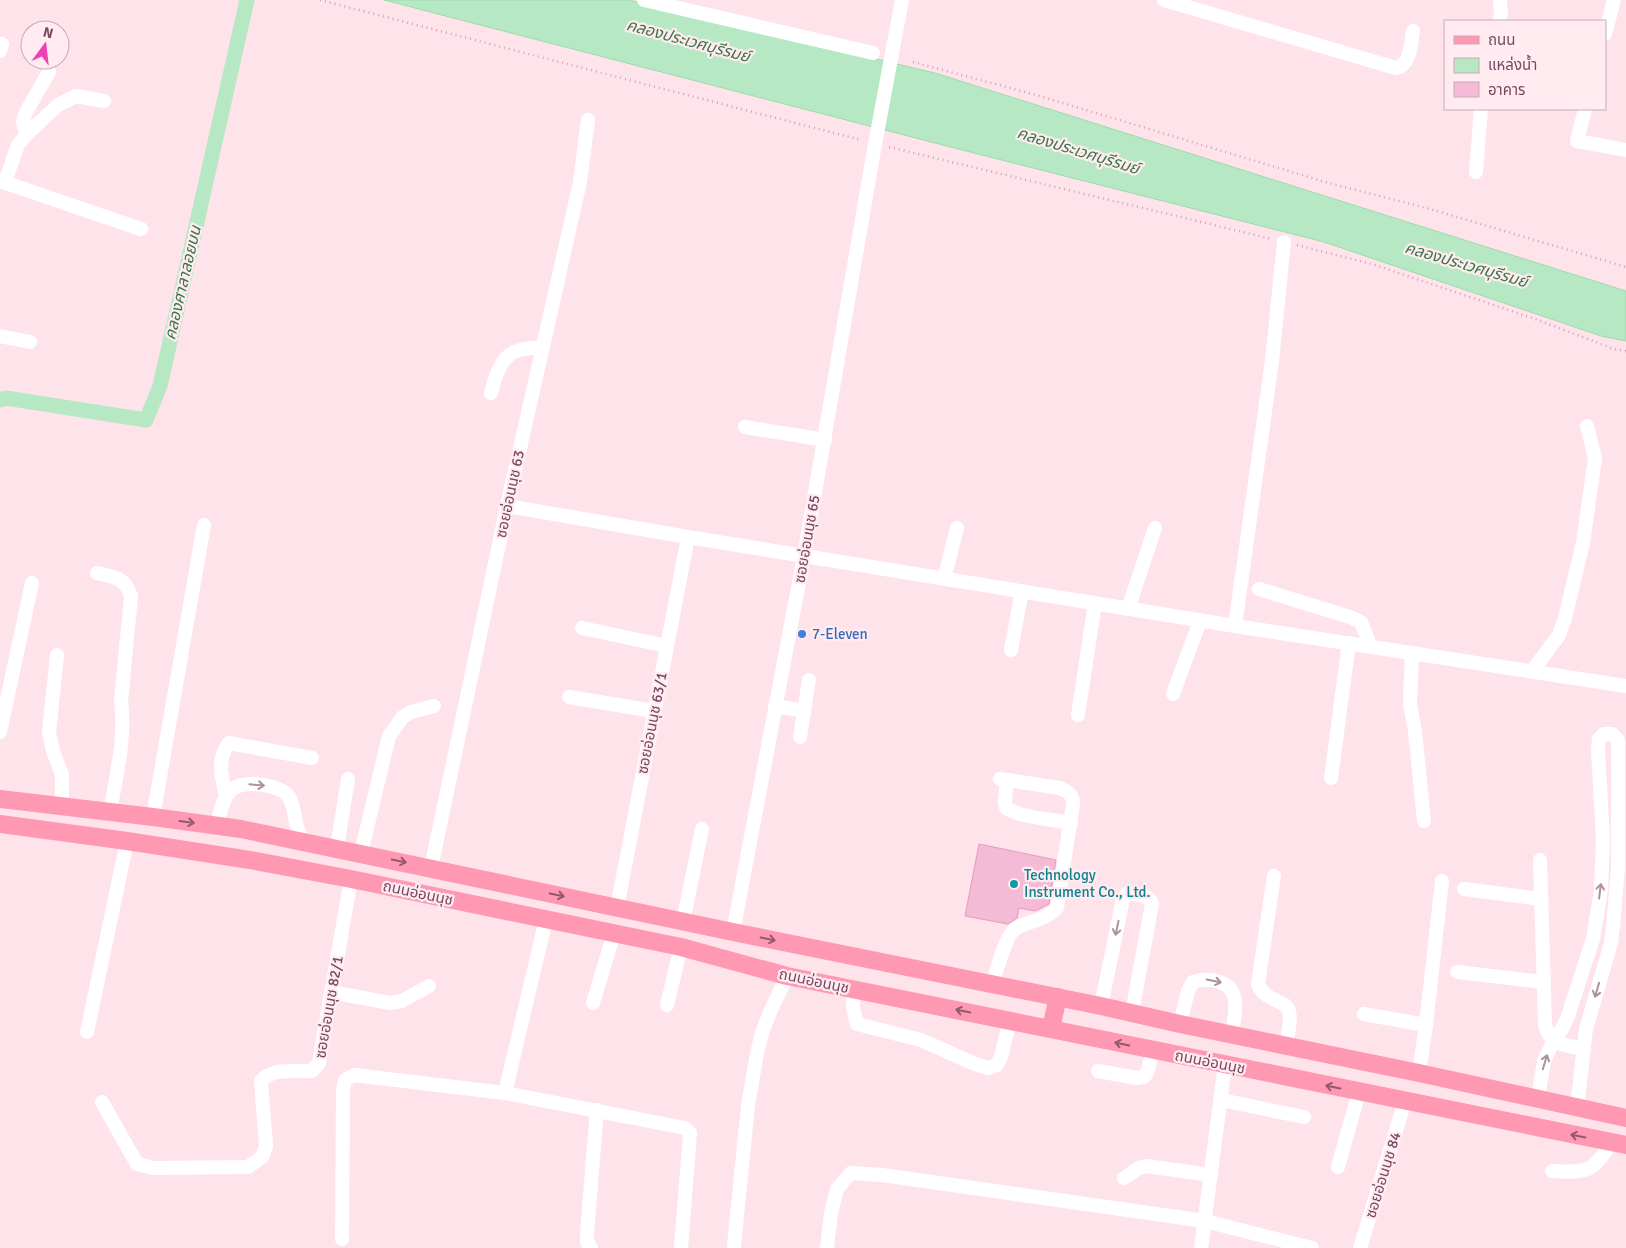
<svg xmlns="http://www.w3.org/2000/svg" width="1626" height="1248" viewBox="0 0 1626 1248" font-family="Signika,'Noto Sans Thai',sans-serif">
<rect width="100%" height="100%" fill="#fee4ea"/>
<path fill="#b7e8c4" stroke="#9cdbae" d="M384,0H629L935,73L1626,291V341L1601,336L1324,242L931,142Z"/>
<g fill="none" stroke-linecap="round" stroke-linejoin="round">
<path stroke="#b7e8c4" stroke-width="15" d="M0,400L6,398L146,420L160,386L247,0"/>
</g>
<path fill="#f5bad6" stroke="#e899c0" d="M979,844L1056,860L1049,904L1035,911L1019,908L1017,918L1008,924L965,916Z"/>
<g fill="none" stroke-linecap="round" stroke-linejoin="round">
<g stroke="#da9cba" stroke-width="2.5" stroke-dasharray="1 4" stroke-linecap="butt">
<path d="M320,0L861,140"/>
<path d="M913,62L1036,95L1325,182L1430,209L1626,267"/>
<path d="M889,147L1272,239"/>
<path d="M1297,245L1375,265L1538,320L1614,349L1626,351"/>
</g>
<g stroke="#fff" stroke-width="14">
<path d="M644,0L873,53"/>
<path d="M1164,0L1396,68C1411,65 1411,43 1413,31"/>
<path d="M1499,21L1501,13L1500,0"/>
<path d="M1605,34L1614,0"/>
<path d="M0,51L2,44"/>
<path d="M1585,109L1577,141L1626,150"/>
<path d="M26,135L23,122L26,112L49,72"/>
<path d="M1476,172L1481,109"/>
<path d="M0,181L141,229"/>
<path d="M5,182L18,145L26,135L58,105L76,96L104,101"/>
<path d="M0,336L30,342"/>
<path d="M491,393C495,378 500,359 514,352C522,348 534,348 542,347"/>
<path d="M745,427L825,440"/>
<path d="M507,506L688,537L1235,626L1626,686"/>
<path d="M97,573C114,577 125,577 131,596L121,702C126,738 116,776 110,812"/>
<path d="M944,579L957,528"/>
<path d="M1259,589L1350,617L1361,622L1371,647"/>
<path d="M1128,609L1155,528"/>
<path d="M1235,626L1272,361L1284,242"/>
<path d="M582,628L667,646"/>
<path d="M1011,650L1022,591"/>
<path d="M1412,653L1410,704L1415,731L1424,821"/>
<path d="M57,655L49,732L53,751L62,775V807"/>
<path d="M1532,671L1559,635L1565,618L1583,543L1595,458L1587,426"/>
<path d="M1173,694L1200,621"/>
<path d="M569,697L654,711"/>
<path d="M775,706L804,711"/>
<path d="M1078,715L1095,603"/>
<path d="M0,732L32,583"/>
<path d="M800,737L809,680"/>
<path d="M1331,778L1349,643"/>
<path d="M1007,780L1005,801L1006,808C1022,818 1052,819 1071,823"/>
<path d="M226,796C222,778 216,760 229,743L312,758"/>
<path d="M153,817L204,525"/>
<path d="M216,826C220,815 222,798 231,790C243,779 281,784 289,797C295,807 294,817 297,827C299,832 302,837 304,842"/>
<path d="M337,848L348,779"/>
<path d="M361,853L389,736L403,717L411,712L434,706"/>
<path d="M1540,860L1545,1024C1550,1047 1563,1044 1584,1049"/>
<path d="M431,868L507,506L580,182L588,120"/>
<path d="M1274,876L1258,984C1264,1002 1286,999 1289,1011C1292,1021 1287,1036 1286,1046"/>
<path d="M1464,889L1541,899"/>
<path d="M617,908L688,537"/>
<path d="M683,922L702,829"/>
<path d="M733,932L804,556L875,144L902,0"/>
<path d="M1457,972L1544,982"/>
<path d="M992,984C997,971 1005,936 1015,929C1029,920 1045,921 1057,908L1073,804C1073,794 1068,792 1060,788L1000,779"/>
<path d="M853,989V1008L857,1024L921,1040L975,1064L988,1068L997,1065L1001,1057L1010,1020"/>
<path d="M331,992L390,1003L402,1001L429,986"/>
<path d="M593,1003L614,933"/>
<path d="M667,1005L681,947"/>
<path d="M1101,1006L1123,899L1128,893C1137,895 1150,895 1152,904L1132,1013"/>
<path d="M1364,1014L1426,1025"/>
<path d="M1180,1024L1188,991L1193,982C1210,977 1234,980 1235,1003C1236,1013 1233,1025 1232,1035"/>
<path d="M87,1032L127,841"/>
<path d="M1098,1071L1137,1078L1144,1077L1147,1073L1153,1051"/>
<path d="M1419,1073L1426,1025L1442,881"/>
<path d="M505,1093L685,1128L690,1133L681,1248"/>
<path d="M1538,1098L1544,1061L1553,1042L1562,1029L1568,1016L1593,939L1601,890L1603,839L1598,749L1599,739L1604,734H1612L1618,740V868L1613,927L1611,943L1586,1029L1577,1108"/>
<path d="M1221,1100L1304,1117"/>
<path d="M102,1102L137,1164L154,1168L248,1167L262,1157L266,1146L261,1081C273,1067 296,1072 312,1071L319,1063L351,879"/>
<path d="M1338,1167L1359,1092"/>
<path d="M1552,1171C1588,1172 1591,1174 1612,1142"/>
<path d="M1124,1178L1139,1168L1146,1166L1211,1175"/>
<path d="M342,1239L343,1090L345,1080L354,1075L505,1093L546,919"/>
<path d="M734,1245L748,1106L757,1053L762,1033L770,1012L787,976"/>
<path d="M591,1248L587,1242V1233L597,1110"/>
<path d="M827,1248L831,1213L837,1189L851,1173L882,1175L1205,1221L1312,1248"/>
<path d="M1201,1248L1225,1065"/>
<path d="M1360,1248L1405,1101"/>
</g>
<g stroke="#ff99b3" stroke-width="18">
<path d="M0,799L153,817L241,829L733,932L1101,1006L1180,1024L1419,1073L1626,1118"/>
<path d="M0,824L127,841L250,860L351,879L681,947L787,976L1626,1145"/>
<path d="M1051,1028L1058,997"/>
</g>
</g>
<defs><path id="oneway-shaft" d="M-6 0H5M1.5-3L5.5 0L1.5 3" fill="none" stroke-width="1.6" stroke-linecap="round" stroke-linejoin="round" transform="scale(1.25)"/></defs>
<g stroke="#ad91a0">
<use href="#oneway-shaft" transform="translate(257 785) rotate(5)"/>
<use href="#oneway-shaft" transform="translate(1600 891) rotate(-83)"/>
<use href="#oneway-shaft" transform="translate(1117 928) rotate(102)"/>
<use href="#oneway-shaft" transform="translate(1214 981) rotate(12)"/>
<use href="#oneway-shaft" transform="translate(1597 990) rotate(106)"/>
<use href="#oneway-shaft" transform="translate(1545 1062) rotate(-73)"/>
</g>
<g stroke="#925871">
<use href="#oneway-shaft" transform="translate(187 822) rotate(8)"/>
<use href="#oneway-shaft" transform="translate(399 861) rotate(12)"/>
<use href="#oneway-shaft" transform="translate(557 895) rotate(12)"/>
<use href="#oneway-shaft" transform="translate(768 939) rotate(11)"/>
<use href="#oneway-shaft" transform="translate(963 1011) rotate(-169)"/>
<use href="#oneway-shaft" transform="translate(1122 1044) rotate(-168)"/>
<use href="#oneway-shaft" transform="translate(1333 1087) rotate(-169)"/>
<use href="#oneway-shaft" transform="translate(1578 1136) rotate(-169)"/>
</g>
<circle fill="#3f7fe0" stroke="#ffebf0" stroke-width="2" cx="802" cy="634" r="5"/>
<circle fill="#0f9aa8" stroke="#ffebf0" stroke-width="2" cx="1014" cy="884" r="5"/>
<g text-anchor="middle" dominant-baseline="central" stroke-width="4.5" stroke-linejoin="round" paint-order="stroke">
<g font-size="15" fill="#774861" stroke="#ffebf0">
<text transform="translate(510 494) rotate(-78)">ซอยอ่อนนุช 63</text>
<text transform="translate(807 539) rotate(-80)">ซอยอ่อนนุช 65</text>
<text transform="translate(652 723) rotate(-79)">ซอยอ่อนนุช 63/1</text>
<text transform="translate(418 893) rotate(12)">ถนนอ่อนนุช</text>
<text transform="translate(814 981) rotate(12)">ถนนอ่อนนุช</text>
<text transform="translate(329 1007) rotate(-80)">ซอยอ่อนนุช 82/1</text>
<text transform="translate(1210 1062) rotate(11)">ถนนอ่อนนุช</text>
<text transform="translate(1383 1175) rotate(-73)">ซอยอ่อนนุช 84</text>
</g>
<g font-size="15" fill="#366cbe" stroke="#ffebf0" text-anchor="start">
<text x="812" y="634">7-Eleven</text>
</g>
<g font-size="15" fill="#0d838f" stroke="#ffebf0" text-anchor="start">
<text x="1024" y="875">Technology<tspan x="1024" dy="17">Instrument Co., Ltd.</tspan></text>
</g>
<g font-size="16" font-style="italic" fill="#38764a" stroke="#ffebf0">
<text transform="translate(688 41) rotate(15)">คลองประเวศบุรีรมย์</text>
<text transform="translate(1078 151) rotate(17)">คลองประเวศบุรีรมย์</text>
<text transform="translate(1466 265) rotate(16)">คลองประเวศบุรีรมย์</text>
<text transform="translate(183 283) rotate(-77)">คลองศาลาลอยบน</text>
</g>
</g>
<rect x="1444" y="20" width="162" height="90" fill="#ffebf0" stroke="#c9aab7"/>
<rect x="1454" y="36" width="25" height="8" fill="#ff99b3" stroke="#c9aab7"/>
<text x="1488" y="45" font-size="15" fill="#774861">ถนน</text>
<rect x="1454" y="58" width="25" height="15" fill="#b7e8c4" stroke="#c9aab7"/>
<text x="1488" y="70" font-size="15" fill="#774861">แหล่งน้ำ</text>
<rect x="1454" y="82" width="25" height="15" fill="#f5bad6" stroke="#c9aab7"/>
<text x="1488" y="95" font-size="15" fill="#774861">อาคาร</text>
<g transform="translate(45 45) rotate(15)"><circle r="24" fill="#ffebf0" stroke="#c9aab7"/>
<path d="M0-4L9 19L0 12L-9 19Z" fill="#ee42b3"/>
<text y="-8" font-size="14" font-weight="bold" text-anchor="middle" fill="#774861">N</text>
</g>
</svg>
